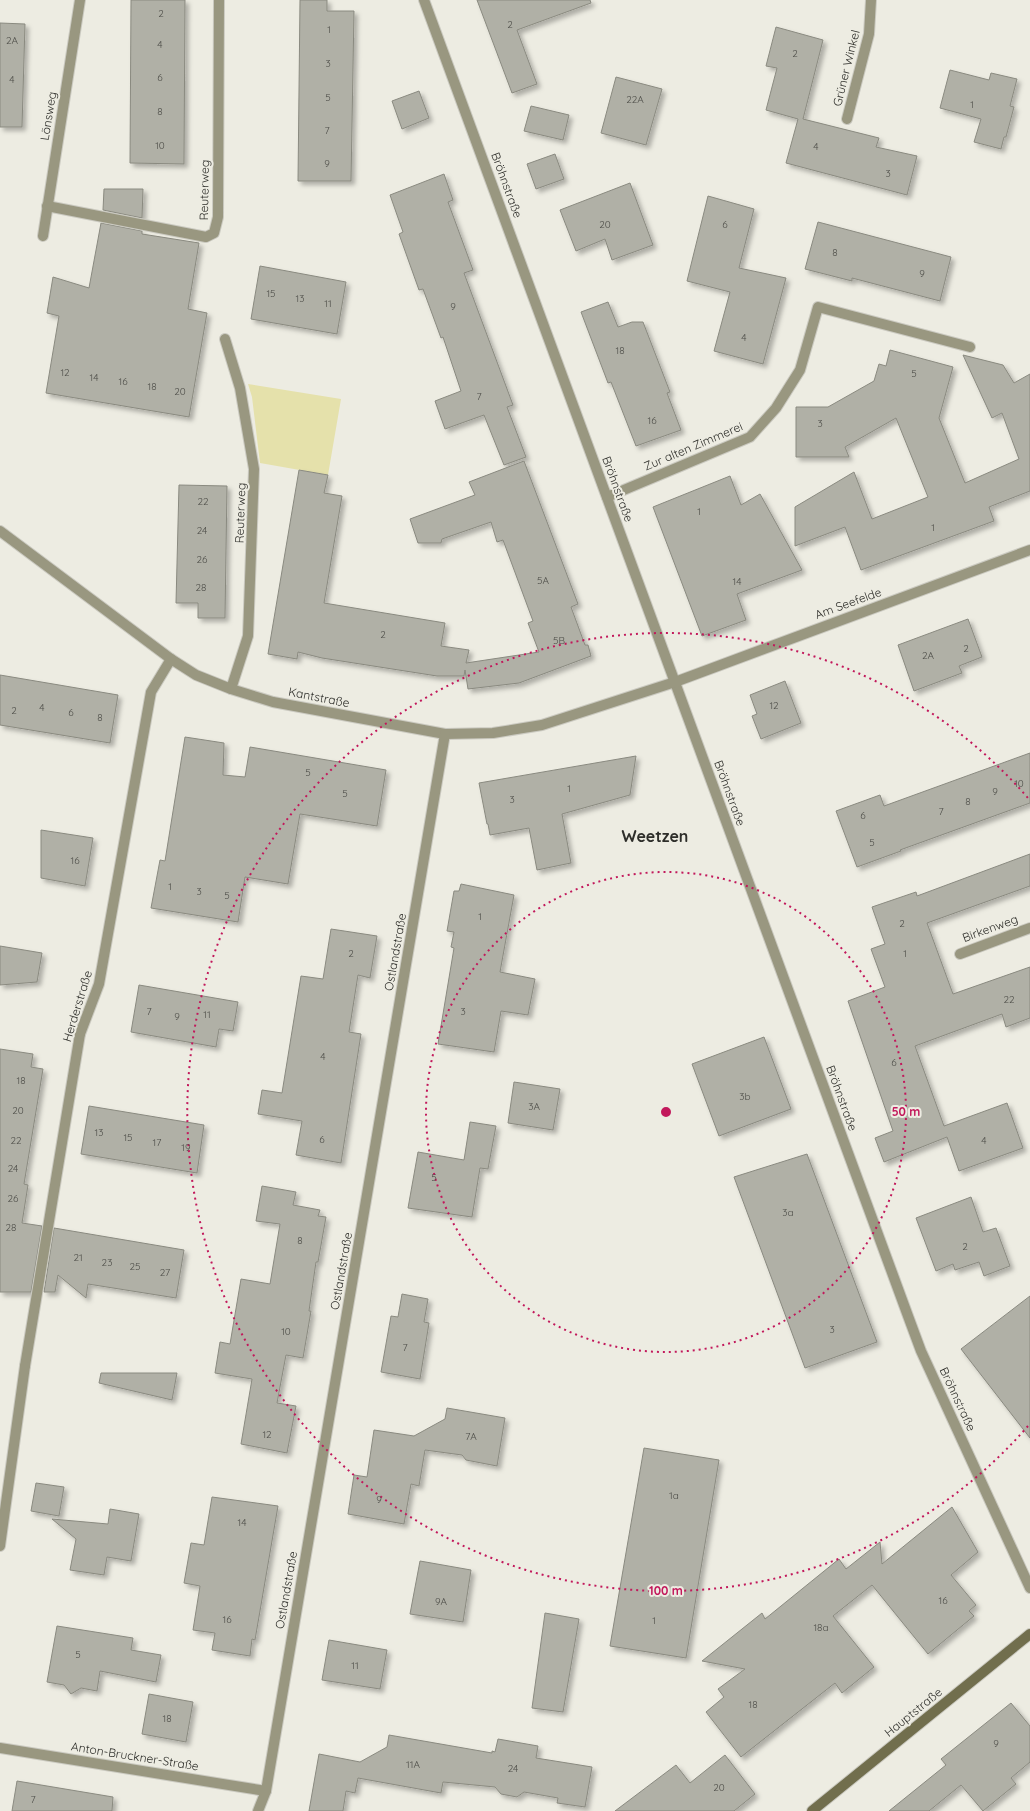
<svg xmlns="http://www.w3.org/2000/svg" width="1030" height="1811" viewBox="0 0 1030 1811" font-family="Quicksand,sans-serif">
<defs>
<filter id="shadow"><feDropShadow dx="3.5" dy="3.5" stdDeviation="2" flood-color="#0004"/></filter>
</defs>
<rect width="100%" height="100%" fill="#edece2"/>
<path fill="#e5e1ab" d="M248,384L341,399L328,475L260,463L252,397Z"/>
<g fill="#b0b0a6" stroke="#8a8a80" filter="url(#shadow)">
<path d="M131,0H185L184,164L130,163Z"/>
<path d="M300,0H327V11H354L351,181H298Z"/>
<path d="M477,0H590L591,3L517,30L537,84L512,93Z"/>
<path d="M0,23L25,24L22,127H0Z"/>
<path d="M776,27L823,40L803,119L879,138L876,147L917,156L907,195L786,163L798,119L766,110L777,68L766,66Z"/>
<path d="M950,70L989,80L991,73L1017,79L1010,106L1014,107L1006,137H1004L1001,149L974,142L981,119L940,108Z"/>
<path d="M616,77L662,89L646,145L601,133Z"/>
<path d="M419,91L429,118L402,129L392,101Z"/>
<path d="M531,106L569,115L563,140L524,131Z"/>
<path d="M555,154L564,179L536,189L527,164Z"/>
<path d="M444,174L453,200L448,202L473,270L464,273L513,405L507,407L526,457L504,465L484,415L445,429L435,401L461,391L443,337L441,338L423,289L419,290L399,234L403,232L390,195Z"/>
<path d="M630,183L653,245L612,260L605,239L576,251L560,210Z"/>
<path d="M104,189H143L142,218L103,210Z"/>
<path d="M708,196L754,209L739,268L786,278L763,364L714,351L730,292L687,281Z"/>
<path d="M818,222L951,257L940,301L852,278V281L805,269Z"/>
<path d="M101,223L142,231V234L199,243L188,309L207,313L189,417L46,393L59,316L47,313L53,277L89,288Z"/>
<path d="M260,266L346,282L337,334L251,319Z"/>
<path d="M608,302L618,327L632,322H643L670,392L667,393L681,430L636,446L611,382L608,383L581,312Z"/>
<path d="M890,350L953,367L939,418L965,483L1019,459L1002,413L992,418L963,355L1003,365L1014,383L1030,374V491L989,507L994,521L861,570L845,527L795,546V507L854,472L872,519L928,497L896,418L845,447L849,457H796V407H828L874,381L879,364L886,366Z"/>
<path d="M524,461L578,604L571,607L585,645H588L591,656L519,683L468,689L465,670L464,676H437L322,658L298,652L297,659L268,654L299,470L328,475L324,493L342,496L324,603L445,623L441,646L469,650L466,663L539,652L528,623L533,621L503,540L497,542L491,522L442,539L441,543H418L410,519L475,495L469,482Z"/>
<path d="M730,476L741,505L760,494L802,570L737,594L746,620L702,636L653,507Z"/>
<path d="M179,485L227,486L225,618H198V603H176Z"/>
<path d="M968,619L982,657L959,666L962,673L914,691L898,645Z"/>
<path d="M0,675L118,695L110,743L0,725Z"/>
<path d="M785,681L801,723L761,739L752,716L757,714L750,695Z"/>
<path d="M185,737L224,743L223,775L245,777L250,747L386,770L377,826L300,814L288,884L245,877L238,922L151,908L160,860L165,861Z"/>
<path d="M1030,753V803L900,850L901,851L857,867L836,811L880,795L884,806Z"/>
<path d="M636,756L630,795L562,814L571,863L537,870L529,828L490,835L488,824H487L479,783Z"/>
<path d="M41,830L93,838L85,886L41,878Z"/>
<path d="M1030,854V886L927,923L953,994L1030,967V1018L1006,1027L1002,1014L915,1046L944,1126L1007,1103L1023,1148L959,1171L947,1137L884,1162L875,1138L893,1131L848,1001L885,987L871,949L885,944L872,907L916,892L917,896Z"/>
<path d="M461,884L514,895L500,972L535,979L528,1015L501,1011L494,1052L438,1044L454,948L451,947L454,932L447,931L454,891H459Z"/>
<path d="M331,929L377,936L370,978L358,975L349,1032L361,1034L341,1163L296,1155L302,1121L258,1114L262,1090L282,1093L301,976L323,979Z"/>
<path d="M0,946L42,953L37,982L0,985Z"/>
<path d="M139,985L238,1002L233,1031L219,1029L216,1047L131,1032Z"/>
<path d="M764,1037L791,1109L719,1136L692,1064Z"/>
<path d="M0,1049L33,1054L31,1067L43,1069L24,1184L28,1185L22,1223L42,1226L31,1292H0Z"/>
<path d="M514,1082L560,1089L553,1130L508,1123Z"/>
<path d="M89,1106L204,1125L197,1173L81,1154Z"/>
<path d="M470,1122L496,1126L488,1169L480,1168L472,1217L408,1208L418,1152L464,1160Z"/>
<path d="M807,1154L877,1342L805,1368L734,1177Z"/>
<path d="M262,1186L296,1192L293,1205L320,1210L318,1216L326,1217L318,1262H316L309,1311H311L303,1358L286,1355L277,1403L296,1406L287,1453L241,1444L252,1379L215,1373L220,1342L230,1344L241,1279L270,1284L280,1224L256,1221Z"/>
<path d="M971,1197L983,1232L996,1228L1010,1266L984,1276L979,1262L955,1270L953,1264L936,1271L916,1218Z"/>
<path d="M54,1228L184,1250L176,1298L88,1284L86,1298L58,1275L55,1292H44Z"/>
<path d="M402,1294L428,1299L424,1322L429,1323L420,1379L381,1372L391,1316L398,1317Z"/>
<path d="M1030,1296V1438L961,1349Z"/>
<path d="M101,1373H177L172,1400L99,1383Z"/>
<path d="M447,1408L505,1418L497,1466L466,1460L462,1455L425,1450L419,1486L411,1484L404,1524L348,1514L354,1475L367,1477L374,1430L414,1436L445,1419Z"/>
<path d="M644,1448L719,1460L686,1658L610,1646Z"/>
<path d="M36,1483L64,1487L59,1516L31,1511Z"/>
<path d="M212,1497L278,1506L255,1640L252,1639L250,1656L212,1650L215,1633L193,1630L200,1586L184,1583L191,1543L204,1545Z"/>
<path d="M952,1507L978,1552L951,1575L976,1605L969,1611L974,1616L928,1654L872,1585L833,1616L874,1667L842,1693L835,1683L741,1757L706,1712L724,1697L718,1689L745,1669L702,1661L762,1613L765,1619L839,1559L846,1569L880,1542L882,1564Z"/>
<path d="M110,1509L139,1514L131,1561L107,1557L104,1575L70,1570L76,1539L52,1519L108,1524Z"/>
<path d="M420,1561L471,1570L463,1622L410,1614Z"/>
<path d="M545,1613L579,1619L563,1712L532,1708Z"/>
<path d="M57,1626L133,1638L131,1650L161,1655L156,1682L100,1671L97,1691L81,1688L71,1694L64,1685L47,1682Z"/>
<path d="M329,1640L387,1650L380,1689L322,1680Z"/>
<path d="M149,1694L193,1702L186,1742L142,1734Z"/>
<path d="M1011,1703L1030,1726V1762L1011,1778L1016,1784L983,1811L961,1785L929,1811H889L946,1765L941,1759Z"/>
<path d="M389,1735L492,1753V1751L495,1752L498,1739L538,1746L536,1758L592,1767L585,1807L557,1803L558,1798L524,1792L517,1797L501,1794L495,1787L443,1782L441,1793L358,1778L355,1793L346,1791L343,1811H309L319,1754L360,1762L387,1747Z"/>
<path d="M725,1755L755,1794L734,1811H615L676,1765L690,1783Z"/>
<path d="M17,1781L113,1797L112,1811H12Z"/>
</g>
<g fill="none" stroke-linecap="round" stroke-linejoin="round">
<g stroke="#cbcac1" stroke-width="12">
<path id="lane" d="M25,1366L80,1034"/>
</g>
<g stroke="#cbcac1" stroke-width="12">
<g id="street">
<path d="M424,0L908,1316L921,1351L1030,1588"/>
<path d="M847,119L869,34L871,0"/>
<path d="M47,206L206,237L214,233L218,217L219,0"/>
<path d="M43,236L80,0"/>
<path d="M225,339L240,388L254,469L248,636L231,689"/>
<path d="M607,497L750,437L776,408L800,370L818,307L970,347"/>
<path d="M0,531L171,659L196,675L231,689L273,702L445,734L493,733L542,725L675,682L1030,550"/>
<path d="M960,954L1030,928"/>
<path d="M80,1034L99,984L151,692L171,659"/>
<path d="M0,1546L25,1366"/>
<path d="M0,1748L266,1791"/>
<path d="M258,1811L266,1791L445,734"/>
</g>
</g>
<g stroke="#cbcac1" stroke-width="12">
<path id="secondary" d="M812,1811L1030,1634"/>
</g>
<use href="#lane" stroke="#999780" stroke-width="10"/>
<use href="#street" stroke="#999780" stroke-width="10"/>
<use href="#secondary" stroke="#716e4d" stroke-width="10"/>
</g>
<g fill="none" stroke="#c2185b" stroke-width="2" stroke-dasharray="2 4">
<circle cx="666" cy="1112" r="240"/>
<path d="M1028 1426A479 479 0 1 1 1028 798"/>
</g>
<g text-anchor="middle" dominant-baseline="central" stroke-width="4" stroke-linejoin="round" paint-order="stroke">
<g font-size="10" fill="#4e4e49">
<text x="161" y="13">2</text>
<text x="510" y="24">2</text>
<text x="329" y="29">1</text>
<text x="12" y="40">2A</text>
<text x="160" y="44">4</text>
<text x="795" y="53">2</text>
<text x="328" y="63">3</text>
<text x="160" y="77">6</text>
<text x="12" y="79">4</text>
<text x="328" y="97">5</text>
<text x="635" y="99">22A</text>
<text x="972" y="104">1</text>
<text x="160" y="111">8</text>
<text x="327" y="130">7</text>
<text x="160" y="145">10</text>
<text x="816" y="146">4</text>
<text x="327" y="163">9</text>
<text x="888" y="173">3</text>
<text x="605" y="224">20</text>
<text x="725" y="224">6</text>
<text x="835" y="252">8</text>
<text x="922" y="273">9</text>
<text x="271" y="293">15</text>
<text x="300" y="298">13</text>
<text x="328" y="303">11</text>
<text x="453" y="306">9</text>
<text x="744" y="337">4</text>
<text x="620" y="350">18</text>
<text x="65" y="372">12</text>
<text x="914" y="373">5</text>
<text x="94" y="377">14</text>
<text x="123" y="381">16</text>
<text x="152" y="386">18</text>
<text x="180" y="391">20</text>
<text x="479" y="396">7</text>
<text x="652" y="420">16</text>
<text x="820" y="423">3</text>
<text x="203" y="501">22</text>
<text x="699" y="511">1</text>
<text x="933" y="527">1</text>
<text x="202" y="530">24</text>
<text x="202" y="559">26</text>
<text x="543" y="580">5A</text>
<text x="737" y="581">14</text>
<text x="201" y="587">28</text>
<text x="383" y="634">2</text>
<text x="559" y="640">5B</text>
<text x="966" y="648">2</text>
<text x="928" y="655">2A</text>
<text x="774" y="705">12</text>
<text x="42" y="707">4</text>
<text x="14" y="710">2</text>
<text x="71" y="712">6</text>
<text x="100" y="717">8</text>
<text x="308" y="772">5</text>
<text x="1019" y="783">10</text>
<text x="569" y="788">1</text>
<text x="995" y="791">9</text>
<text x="345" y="793">5</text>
<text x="512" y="799">3</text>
<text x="968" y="801">8</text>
<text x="941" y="811">7</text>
<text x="863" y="815">6</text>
<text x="872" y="842">5</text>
<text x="75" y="860">16</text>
<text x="170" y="886">1</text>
<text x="199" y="891">3</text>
<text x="227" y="895">5</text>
<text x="480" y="916">1</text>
<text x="902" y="923">2</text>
<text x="351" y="953">2</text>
<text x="905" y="953">1</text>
<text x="1009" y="999">22</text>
<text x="149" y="1011">7</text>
<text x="463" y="1011">3</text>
<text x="207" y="1014">11</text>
<text x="177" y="1016">9</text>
<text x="323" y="1056">4</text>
<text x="894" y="1062">6</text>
<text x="21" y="1080">18</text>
<text x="745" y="1096">3b</text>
<text x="534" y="1106">3A</text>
<text x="18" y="1110">20</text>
<text x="99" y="1132">13</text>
<text x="128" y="1137">15</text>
<text x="322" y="1139">6</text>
<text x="16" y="1140">22</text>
<text x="984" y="1140">4</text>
<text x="157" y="1142">17</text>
<text x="186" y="1147">19</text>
<text x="13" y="1168">24</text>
<text x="434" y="1177">5</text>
<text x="13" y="1198">26</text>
<text x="788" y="1212">3a</text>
<text x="11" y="1227">28</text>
<text x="300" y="1240">8</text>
<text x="965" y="1246">2</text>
<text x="78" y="1257">21</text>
<text x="107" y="1262">23</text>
<text x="135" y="1266">25</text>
<text x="165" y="1272">27</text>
<text x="832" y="1329">3</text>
<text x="286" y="1331">10</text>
<text x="405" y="1347">7</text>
<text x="267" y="1434">12</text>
<text x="471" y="1436">7A</text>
<text x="674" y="1495">1a</text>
<text x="379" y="1499">9</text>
<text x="242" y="1522">14</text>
<text x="943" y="1600">16</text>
<text x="441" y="1601">9A</text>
<text x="227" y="1619">16</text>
<text x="654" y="1620">1</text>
<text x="821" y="1627">18a</text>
<text x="78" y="1654">5</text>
<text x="355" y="1665">11</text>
<text x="753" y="1704">18</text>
<text x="167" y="1718">18</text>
<text x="996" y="1743">9</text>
<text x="413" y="1764">11A</text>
<text x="513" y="1768">24</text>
<text x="719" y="1787">20</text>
<text x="33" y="1799">7</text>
</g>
<g font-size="12" fill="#2e2e2a" stroke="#edece2">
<text transform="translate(846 68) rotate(-76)">Grüner Winkel</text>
<text transform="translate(48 116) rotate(-81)">Lönsweg</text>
<text transform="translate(507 185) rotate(70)">Bröhnstraße</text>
<text transform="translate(204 190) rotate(-89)">Reuterweg</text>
<text transform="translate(693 446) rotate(-23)">Zur alten Zimmerei</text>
<text transform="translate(618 489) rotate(70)">Bröhnstraße</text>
<text transform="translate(240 513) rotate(-88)">Reuterweg</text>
<text transform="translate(848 603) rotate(-20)">Am Seefelde</text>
<text transform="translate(319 697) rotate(11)">Kantstraße</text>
<text transform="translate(730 793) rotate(70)">Bröhnstraße</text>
<text transform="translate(990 928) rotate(-20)">Birkenweg</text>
<text transform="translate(395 952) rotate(-80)">Ostlandstraße</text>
<text transform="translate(77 1006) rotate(-73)">Herderstraße</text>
<text transform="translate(842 1098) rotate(70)">Bröhnstraße</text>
<text transform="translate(341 1271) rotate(-80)">Ostlandstraße</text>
<text transform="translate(958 1399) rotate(65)">Bröhnstraße</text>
<text transform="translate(286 1590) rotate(-80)">Ostlandstraße</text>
<text transform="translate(913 1712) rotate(-39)">Hauptstraße</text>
<text transform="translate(135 1756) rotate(9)">Anton-Bruckner-Straße</text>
</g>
<g font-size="16" font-weight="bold" fill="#2e2e2a" stroke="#edece2">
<text x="655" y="836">Weetzen</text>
</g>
</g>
<circle cx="666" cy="1112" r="6" fill="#c2185b" stroke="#edece2" stroke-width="2"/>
<g font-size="12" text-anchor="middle" font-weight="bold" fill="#c2185b" stroke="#edece2" stroke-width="4" stroke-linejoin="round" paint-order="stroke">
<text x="906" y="1116">50 m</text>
<text x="666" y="1595">100 m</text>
</g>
</svg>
